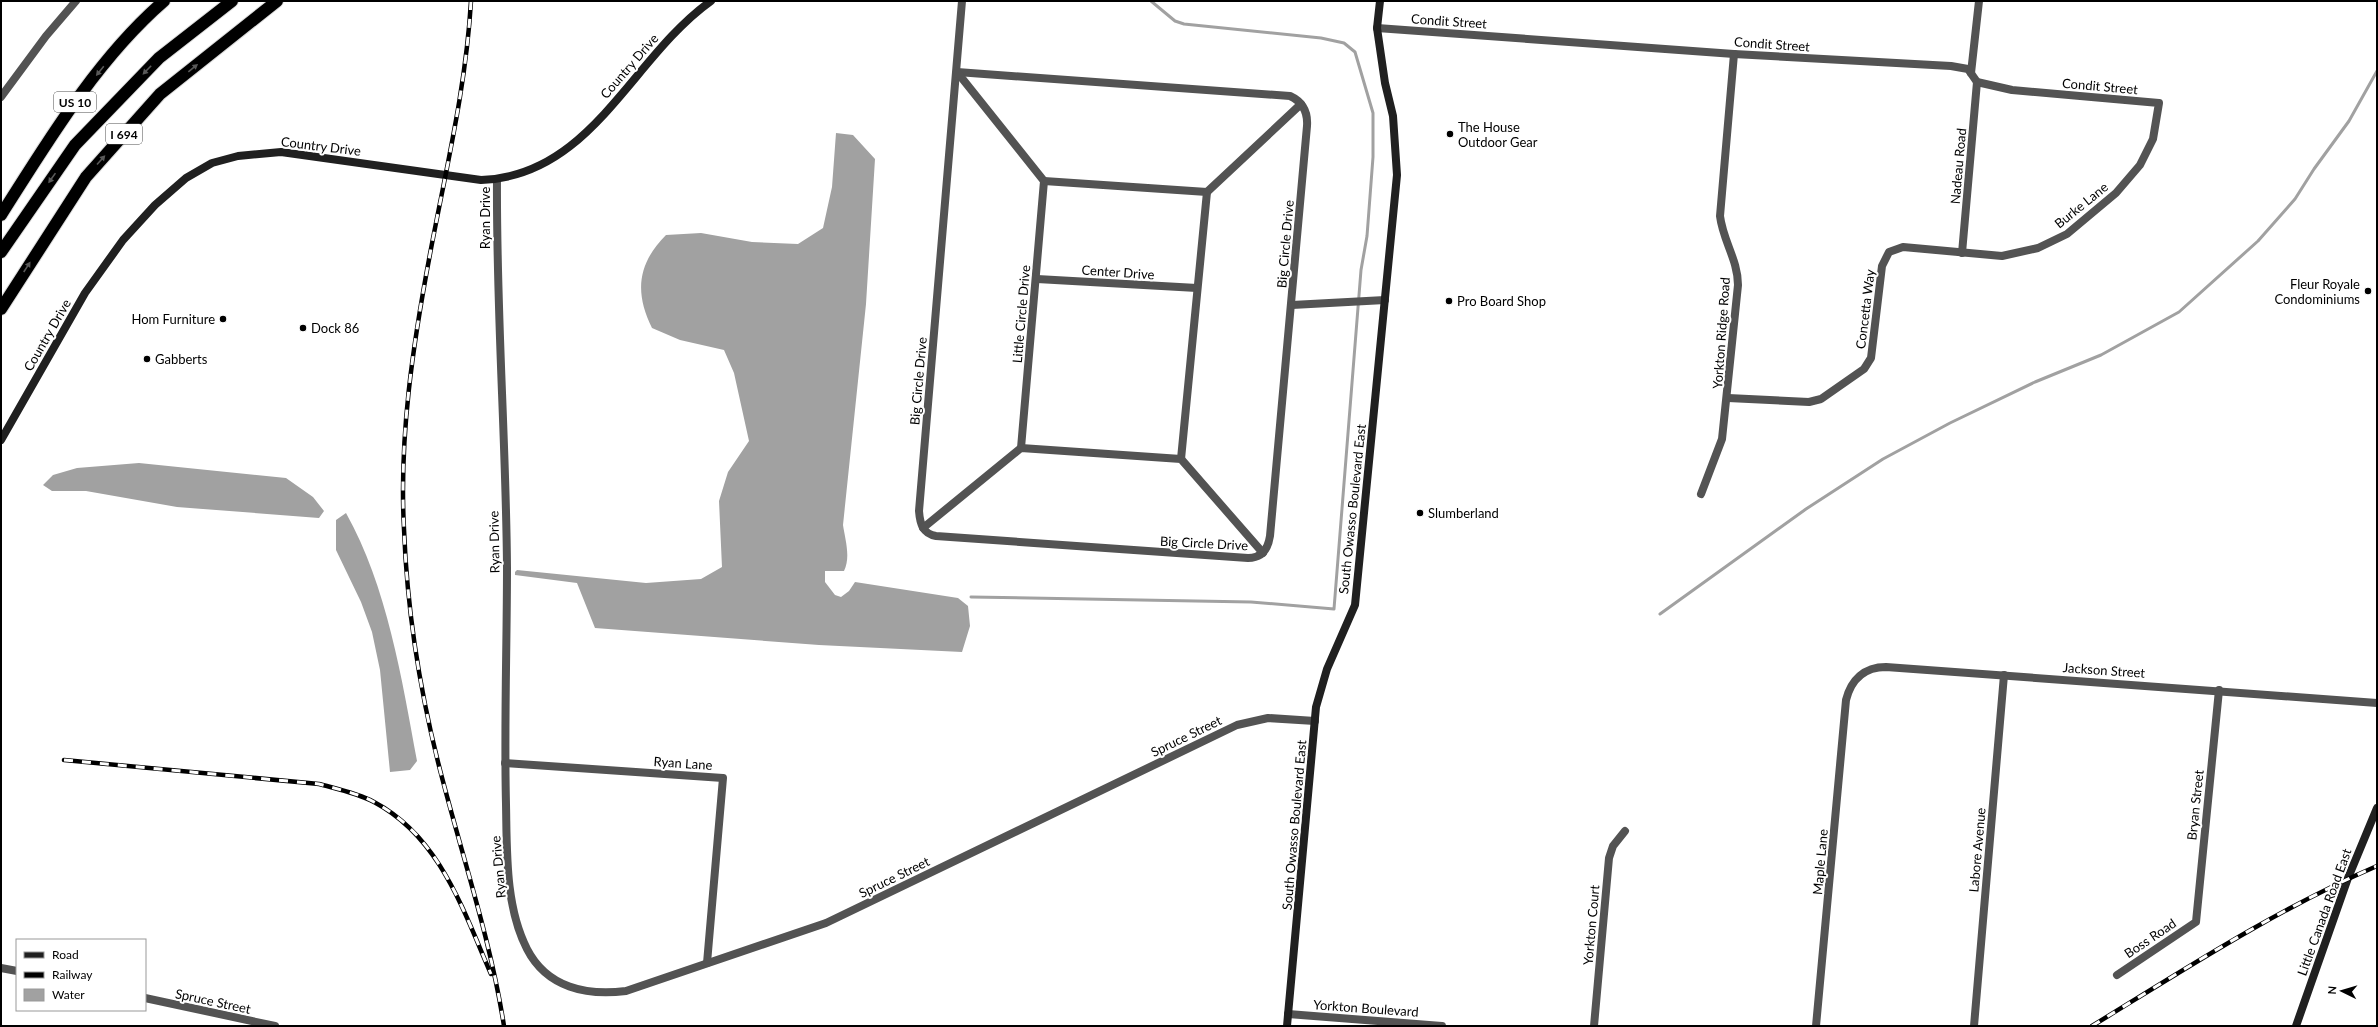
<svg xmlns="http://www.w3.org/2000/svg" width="2378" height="1027" viewBox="0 0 2378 1027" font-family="Lato,sans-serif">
<rect width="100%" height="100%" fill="#fff"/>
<g fill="#a1a1a1">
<path d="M836,133L853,135L875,159L866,304L843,525C845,539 851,557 844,571H825V582L835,595L841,597L849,591L855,582L958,598L968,606L970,626L962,652L819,645L595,628L577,583L515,575V572L517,570L646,583L701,579L722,567L719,501L728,472L749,441L734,373L724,350L680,340L652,328C634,292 638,263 666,235L701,233L752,242L798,244L823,228L832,187Z"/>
<path d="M139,463L286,478L313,497L324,511L319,518L177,507L86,491H52L43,485L53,475L77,468Z"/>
<path d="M346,513C387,586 402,679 417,761L410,770L390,772L380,670L372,632L361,602L336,550V520Z"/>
</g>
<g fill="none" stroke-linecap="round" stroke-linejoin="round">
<g stroke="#a1a1a1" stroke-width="3">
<path d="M971,597L1251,602L1334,609L1361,270L1367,236L1373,157V113L1355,52L1344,43L1321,38L1184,24L1175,21L1151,1"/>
<path d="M1660,614L1806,509L1883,459L1950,423L2035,382L2101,355L2179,312L2258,241L2295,199L2314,169L2349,121L2377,71"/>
</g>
<g stroke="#dbdbdb" stroke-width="14">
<g id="highway">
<path d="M1,215C48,141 97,59 164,1"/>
<path d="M1,252L75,145L159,58L232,1"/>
<path d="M1,309L86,177L160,94L277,1"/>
</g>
</g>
<g stroke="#535353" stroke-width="8">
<path d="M1377,28L1734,54L1951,66L1968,69L1977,82L2012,90L2159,103L2153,139L2140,165L2116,193L2067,234L2038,248L2002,256L1903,247L1889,252L1882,266L1871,358L1864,369L1821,399L1809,402L1728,398"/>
<path d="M957,72L1290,96C1303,102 1308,112 1307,126L1270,536C1268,549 1262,558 1248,558L936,536C923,534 920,524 919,511L962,1"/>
<path d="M957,72L1044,181L1021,448"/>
<path d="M1971,73L1979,1"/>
<path d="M1,97L46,36L76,1"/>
<path d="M497,179C496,309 506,438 507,567C507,646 504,725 506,804C507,851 505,906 527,949C547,988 587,996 626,991L826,923L1237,725L1268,718L1315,721"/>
<path d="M1044,181L1207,192"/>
<path d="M1962,253L1977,82"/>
<path d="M1037,279L1197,288"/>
<path d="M1292,305L1385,300"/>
<path d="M1181,459L1207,192L1301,104"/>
<path d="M1701,494L1722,439L1738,285C1738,260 1723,241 1720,216L1734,54"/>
<path d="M923,528L1021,448L1181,459L1263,553"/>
<path d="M505,763L723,778L707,963"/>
<path d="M1,968L17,971"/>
<path d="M2117,975L2196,922L2219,690"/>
<path d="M145,998L275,1026"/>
<path d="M1288,1014L1442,1026"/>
<path d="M1594,1026L1609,858L1613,846L1625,831"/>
<path d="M1816,1026L1846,700C1851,680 1864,667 1886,667L2377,703"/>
<path d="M1974,1026L2004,675"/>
</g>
<g stroke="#202020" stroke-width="8">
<path d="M1,440L85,293L123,240L155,205L186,178L212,163L238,156L281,152L481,180C592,176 631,58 711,1"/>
<path d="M1287,1026L1316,707L1327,669L1355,605L1397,175L1393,116L1385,83L1377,28L1380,1"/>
<path d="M2296,1026L2348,878L2377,808"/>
</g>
<use href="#highway" stroke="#000" stroke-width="12"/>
<g stroke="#000" stroke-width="4.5">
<g id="rail">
<path d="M471,1C466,87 446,169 430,254C413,344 399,437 404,529C407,608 419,686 438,762C460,850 490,936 504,1026"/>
<path d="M64,760L319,784C337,789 357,793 374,802C440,837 463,910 491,974"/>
<path d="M2092,1026C2185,969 2277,909 2377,866"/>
</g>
</g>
<use href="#rail" stroke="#fff" stroke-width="3" stroke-dasharray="9" stroke-linecap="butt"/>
</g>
<defs><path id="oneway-solid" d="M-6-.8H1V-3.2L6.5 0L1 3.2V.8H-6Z"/></defs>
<g fill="#595959">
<use href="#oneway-solid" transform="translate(193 68) rotate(-39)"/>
<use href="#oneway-solid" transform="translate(147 70) rotate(134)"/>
<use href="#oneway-solid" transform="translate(100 71) rotate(129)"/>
<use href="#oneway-solid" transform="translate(101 160) rotate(-48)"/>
<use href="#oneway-solid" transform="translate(52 178) rotate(125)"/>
<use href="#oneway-solid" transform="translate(27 267) rotate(-57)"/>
</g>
<g fill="#000" stroke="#fff" stroke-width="1.5">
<circle cx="1450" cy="134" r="4"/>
<circle cx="2368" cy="291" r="4"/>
<circle cx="1449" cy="301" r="4"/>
<circle cx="223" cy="319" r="4"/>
<circle cx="303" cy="328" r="4"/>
<circle cx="147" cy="359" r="4"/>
<circle cx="1420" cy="513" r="4"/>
</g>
<g text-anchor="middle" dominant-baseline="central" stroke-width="4" stroke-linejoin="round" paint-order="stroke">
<g fill="#fff" stroke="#4c4c4c" stroke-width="1">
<rect x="54" y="92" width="42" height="20" rx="3"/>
<rect x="106" y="124" width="36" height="20" rx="3"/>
</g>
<g font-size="12" font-weight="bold" fill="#000">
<text x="75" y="102">US 10</text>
<text x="124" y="134">I 694</text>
</g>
<g font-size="13" fill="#000" stroke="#fff">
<text transform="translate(1449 21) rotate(4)">Condit Street</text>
<text transform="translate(1772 44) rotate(4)">Condit Street</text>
<text transform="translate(629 66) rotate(-49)">Country Drive</text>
<text transform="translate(2100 86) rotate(5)">Condit Street</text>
<text transform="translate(321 146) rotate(7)">Country Drive</text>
<text transform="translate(1958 166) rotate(-85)">Nadeau Road</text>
<text transform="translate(2081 205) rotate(-39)">Burke Lane</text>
<text transform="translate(485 218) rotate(-90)">Ryan Drive</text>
<text transform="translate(1285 244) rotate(-85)">Big Circle Drive</text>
<text transform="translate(1118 272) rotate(4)">Center Drive</text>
<text transform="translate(1865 309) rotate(-83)">Concetta Way</text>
<text transform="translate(1021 314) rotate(-85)">Little Circle Drive</text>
<text transform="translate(1721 333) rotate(-86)">Yorkton Ridge Road</text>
<text transform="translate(47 335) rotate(-60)">Country Drive</text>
<text transform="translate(918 381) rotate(-85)">Big Circle Drive</text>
<text transform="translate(1352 509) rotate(-84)">South Owasso Boulevard East</text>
<text transform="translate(494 542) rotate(-91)">Ryan Drive</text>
<text transform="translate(1204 543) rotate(3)">Big Circle Drive</text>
<text transform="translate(2104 670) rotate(4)">Jackson Street</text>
<text transform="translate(1186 736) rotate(-26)">Spruce Street</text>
<text transform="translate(683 763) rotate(4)">Ryan Lane</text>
<text transform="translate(2195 805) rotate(-84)">Bryan Street</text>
<text transform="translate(1294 825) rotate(-85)">South Owasso Boulevard East</text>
<text transform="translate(1977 850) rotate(-85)">Labore Avenue</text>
<text transform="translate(1820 862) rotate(-85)">Maple Lane</text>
<text transform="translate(498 867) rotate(-95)">Ryan Drive</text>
<text transform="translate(894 877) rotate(-26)">Spruce Street</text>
<text transform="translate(2324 912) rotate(-70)">Little Canada Road East</text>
<text transform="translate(1591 925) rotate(-85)">Yorkton Court</text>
<text transform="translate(2150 938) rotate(-34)">Boss Road</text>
<text transform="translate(213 1001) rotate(12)">Spruce Street</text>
<text transform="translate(1366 1008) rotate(4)">Yorkton Boulevard</text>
</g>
<g font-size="13" fill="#000" stroke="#fff" text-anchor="start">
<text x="1458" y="127">The House<tspan x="1458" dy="15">Outdoor Gear</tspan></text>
<text x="2360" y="284" text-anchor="end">Fleur Royale<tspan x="2360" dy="15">Condominiums</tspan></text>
<text x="1457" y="301">Pro Board Shop</text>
<text x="215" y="319" text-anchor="end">Hom Furniture</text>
<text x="311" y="328">Dock 86</text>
<text x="155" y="359">Gabberts</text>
<text x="1428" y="513">Slumberland</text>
</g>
</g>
<rect width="2378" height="1027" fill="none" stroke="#000000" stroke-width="4"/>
<rect x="16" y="939" width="130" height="72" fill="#ffffff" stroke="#999999"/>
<rect x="24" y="952" width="20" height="6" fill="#202020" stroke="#999999"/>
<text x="52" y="959" font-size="12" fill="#000000">Road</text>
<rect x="24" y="972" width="20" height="6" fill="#000000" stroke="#999999"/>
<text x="52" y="979" font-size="12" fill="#000000">Railway</text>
<rect x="24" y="989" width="20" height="12" fill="#a1a1a1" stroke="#999999"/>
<text x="52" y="999" font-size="12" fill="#000000">Water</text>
<g transform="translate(2342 991) rotate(275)" stroke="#ffffff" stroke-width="3" paint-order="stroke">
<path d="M0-3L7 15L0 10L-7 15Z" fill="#000000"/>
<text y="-6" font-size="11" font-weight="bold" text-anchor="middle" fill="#000000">N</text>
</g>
</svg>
